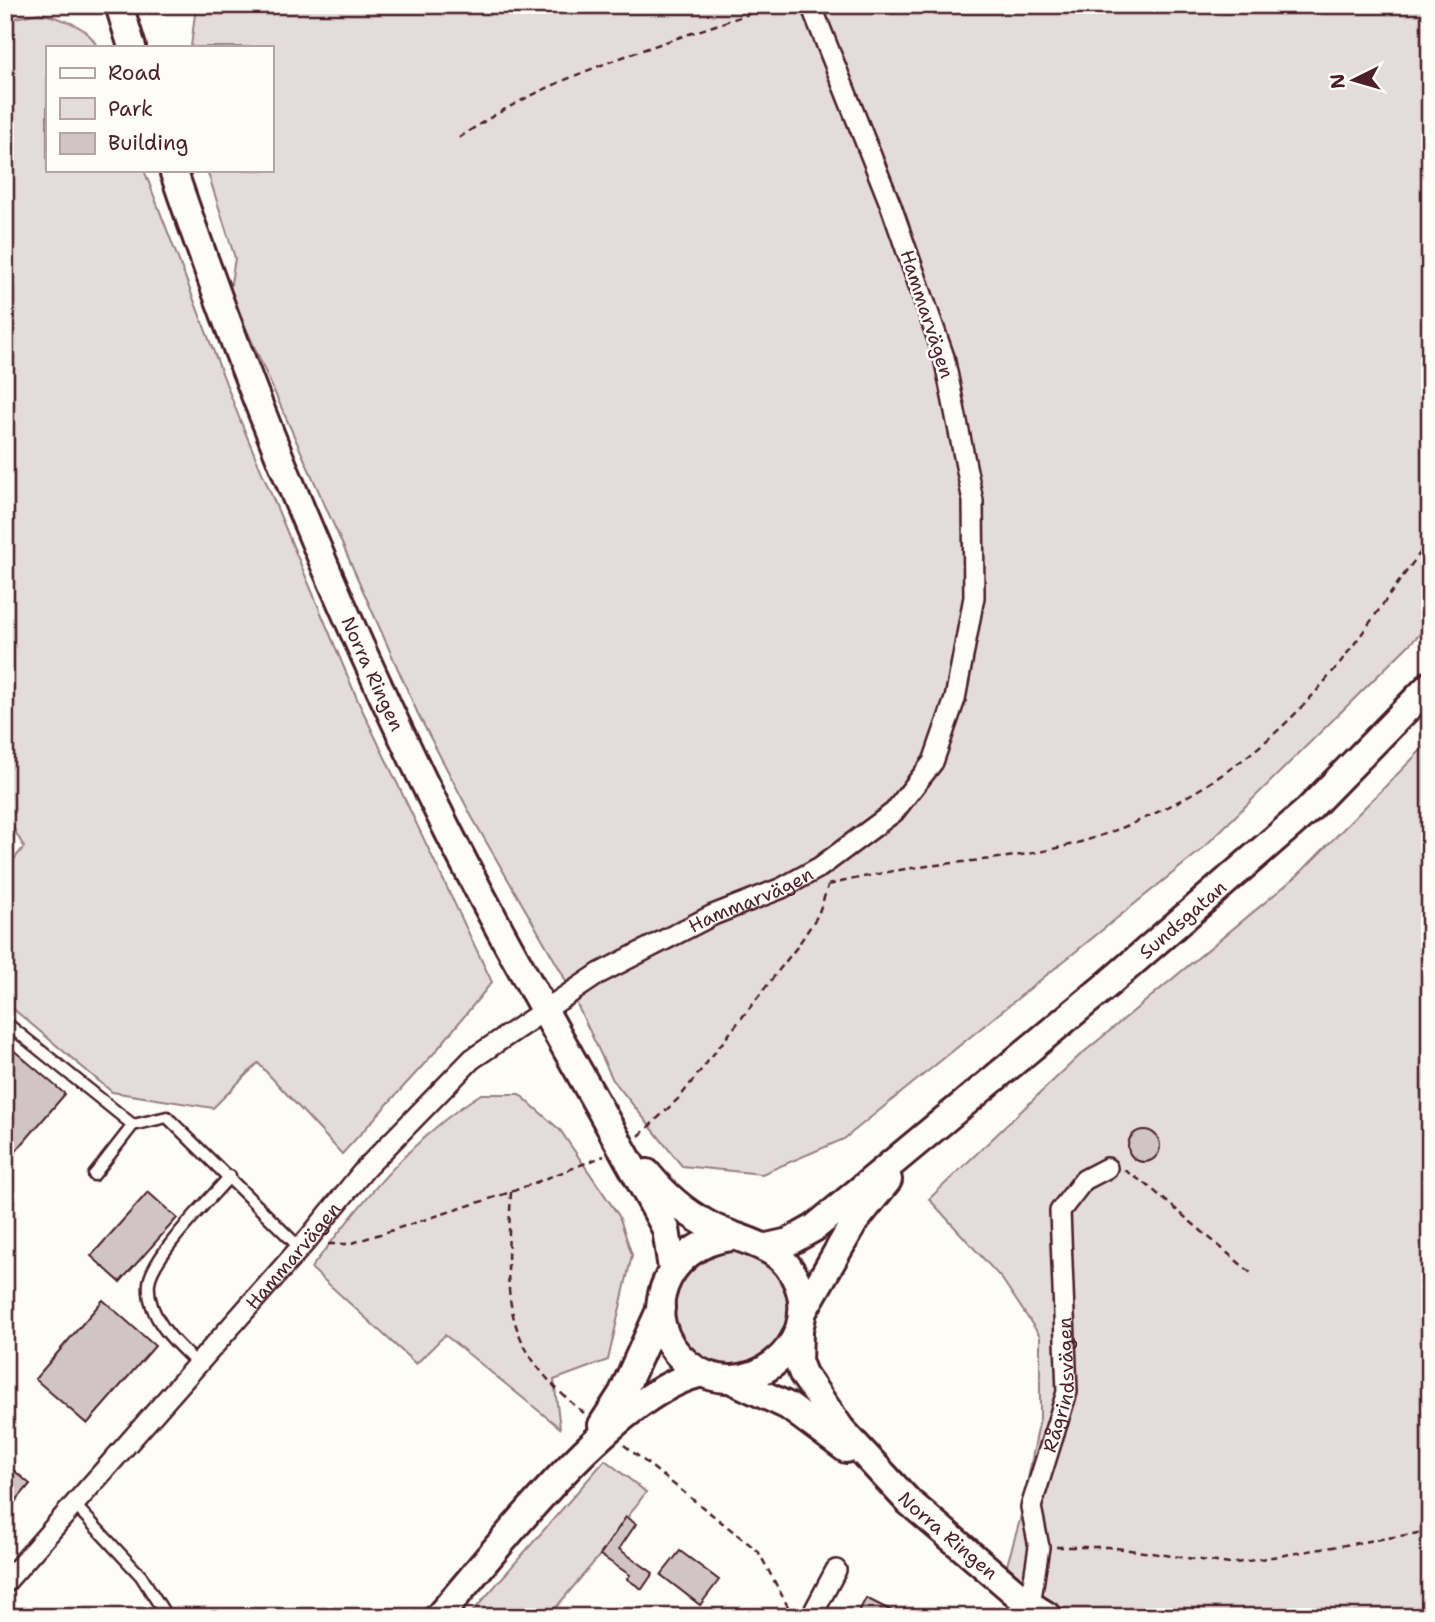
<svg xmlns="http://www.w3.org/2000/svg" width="1435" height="1622" viewBox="0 0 1435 1622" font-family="'Shantell Sans',sans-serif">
<rect width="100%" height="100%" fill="#fdfcf7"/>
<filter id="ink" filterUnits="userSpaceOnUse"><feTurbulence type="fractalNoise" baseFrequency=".0143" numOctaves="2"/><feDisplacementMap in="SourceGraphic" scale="14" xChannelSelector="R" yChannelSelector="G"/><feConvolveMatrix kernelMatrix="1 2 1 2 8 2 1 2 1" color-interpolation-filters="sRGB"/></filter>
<g filter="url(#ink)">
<g fill="#e3dcda" stroke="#967e82" stroke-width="2">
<path d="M196,5H1430V624L1200,851L844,1139L762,1174L682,1166L613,1080L562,973L473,819L418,714L237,308L230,289L235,258L207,170H271V47H191Z"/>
<path d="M39,13C60,18 88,25 97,47H47V170H144L240,420L358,701L492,982L436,1051L342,1154L258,1063L213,1108L112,1092L5,1002V870L24,847L5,814V20Z"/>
<path d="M1430,741V1617H1076L1033,1589L1007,1565L1020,1520L1040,1418V1336L1002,1279L929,1199L1078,1057L1298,875Z"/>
<path d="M481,1094H519L560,1130L619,1216L632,1255L608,1360L554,1380L560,1428L445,1335L416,1364L311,1268C361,1203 411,1138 481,1094Z"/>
<path d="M728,1247L775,1265C780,1276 788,1288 791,1299C800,1345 744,1380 704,1361C671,1344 662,1298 685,1269C693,1259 716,1253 728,1247Z"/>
<path d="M605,1460L646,1492L600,1555L548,1617H468Z"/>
</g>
<g fill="#d0c5c4" stroke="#4a1f2b" stroke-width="2">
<path d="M5,1043L65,1094L5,1164Z"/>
<circle cx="1144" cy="1146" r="16"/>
<path d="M148,1192L177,1218L120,1282L91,1256Z"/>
<path d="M103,1300L155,1346L87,1424L35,1379Z"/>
<path d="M5,1463L30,1484L5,1514Z"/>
<path d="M626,1517L636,1524L619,1549L653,1573L642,1589L627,1579L630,1575L600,1555Z"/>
<path d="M680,1551L719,1580L700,1605L661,1575Z"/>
<path d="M866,1598L904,1617H856Z"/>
</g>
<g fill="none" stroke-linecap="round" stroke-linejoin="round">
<g stroke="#4a1f2b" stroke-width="15">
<g id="service">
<path d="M5,837V843"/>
<path d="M5,1022L133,1125L167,1117L300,1248"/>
<path d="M94,1175L133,1125"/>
<path d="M197,1363C175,1343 146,1316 149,1283C152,1256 211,1198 230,1176"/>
<path d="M74,1504L141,1576L167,1617"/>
</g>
</g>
<g stroke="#4a1f2b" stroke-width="24">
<g id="minor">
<path id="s1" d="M5,1583L308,1239L365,1169L472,1059L600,973L713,915L782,888L820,867L894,812L933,762L955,699L974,597L973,501L944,357L891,206L811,5"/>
<path d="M811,1617L836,1570"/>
<path id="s2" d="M1023,1617L1030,1605L1039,1547L1031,1507L1067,1392L1060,1211L1084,1180L1107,1168"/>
</g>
</g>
<g stroke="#4a1f2b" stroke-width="32">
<g id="secondary">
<path d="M119,5L132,47"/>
<path id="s3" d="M173,170C249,393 338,610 443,821C512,960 593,1092 666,1229L672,1269"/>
<path d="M647,1173C664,1194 683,1211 707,1224C740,1243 780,1241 797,1282C824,1347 743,1408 688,1364C633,1319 666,1244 731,1237"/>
<path id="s4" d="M767,1247L789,1242L814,1228L1108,984L1308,810L1430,685"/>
<path d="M802,1313L855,1221L888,1180"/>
<path id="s5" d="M799,1332L798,1361L803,1374L841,1429L908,1501L1030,1605L1049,1617"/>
<path d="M730,1379L788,1406L846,1449"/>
<path d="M602,1425L622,1394L661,1308"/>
<path d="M438,1617C499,1548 615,1392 702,1373"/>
</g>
</g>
<g stroke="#4a1f2b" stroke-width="2.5" stroke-dasharray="7 5" stroke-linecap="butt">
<path d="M459,138C551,73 668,43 774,5"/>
<path d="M828,885C854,879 880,873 906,869C952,862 998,860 1044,851C1152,829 1255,766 1325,681C1363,636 1394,586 1430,540"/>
<path d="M639,1136L680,1097L797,947L818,915L828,886"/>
<path d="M1124,1170L1146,1184L1251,1273"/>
<path d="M511,1192C506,1295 497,1343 584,1413"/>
<path d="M328,1244H349L511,1192L604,1156"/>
<path d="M624,1445L758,1551L793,1616"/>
<path d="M1056,1547H1108L1230,1564L1430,1531"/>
</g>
<use href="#service" stroke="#fdfcf7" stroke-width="10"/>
<use href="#minor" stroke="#fdfcf7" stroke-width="19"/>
<use href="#secondary" stroke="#fdfcf7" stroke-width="26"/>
</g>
</g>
<g text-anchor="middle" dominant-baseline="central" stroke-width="5" stroke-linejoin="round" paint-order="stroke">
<g font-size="19" fill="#4a1f2b" stroke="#fdfcf7">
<text transform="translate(927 314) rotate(72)">Hammarvägen</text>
<text stroke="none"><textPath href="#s3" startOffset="542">Norra Ringen</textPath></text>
<text stroke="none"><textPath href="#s1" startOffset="1024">Hammarvägen</textPath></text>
<text stroke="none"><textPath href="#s4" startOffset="532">Sundsgatan</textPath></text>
<text stroke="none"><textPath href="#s1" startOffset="436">Hammarvägen</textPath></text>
<text stroke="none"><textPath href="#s2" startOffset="240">Rågrindsvägen</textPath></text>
<text stroke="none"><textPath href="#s5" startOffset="261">Norra Ringen</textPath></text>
</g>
</g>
<rect width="1435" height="1622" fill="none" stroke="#fdfcf7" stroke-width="28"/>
<rect x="14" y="14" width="1407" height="1594" fill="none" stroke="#4a1f2b" stroke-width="2.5" filter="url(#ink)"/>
<rect x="46" y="46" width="228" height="126" fill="#fdfcf7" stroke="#b5a4a5" stroke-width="2"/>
<rect x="60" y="68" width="35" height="10" fill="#fdfcf7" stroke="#b5a4a5" stroke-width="2"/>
<text x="108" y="80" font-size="21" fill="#4a1f2b">Road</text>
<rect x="60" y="98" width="35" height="21" fill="#e3dcda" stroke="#b5a4a5" stroke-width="2"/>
<text x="108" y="116" font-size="21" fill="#4a1f2b">Park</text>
<rect x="60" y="133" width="35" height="21" fill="#d0c5c4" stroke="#b5a4a5" stroke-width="2"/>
<text x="108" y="150" font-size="21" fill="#4a1f2b">Building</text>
<g transform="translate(1354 80) rotate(265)" stroke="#fdfcf7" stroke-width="5" paint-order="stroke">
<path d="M0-5L12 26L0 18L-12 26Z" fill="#4a1f2b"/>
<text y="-10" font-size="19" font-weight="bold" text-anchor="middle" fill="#4a1f2b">N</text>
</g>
</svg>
